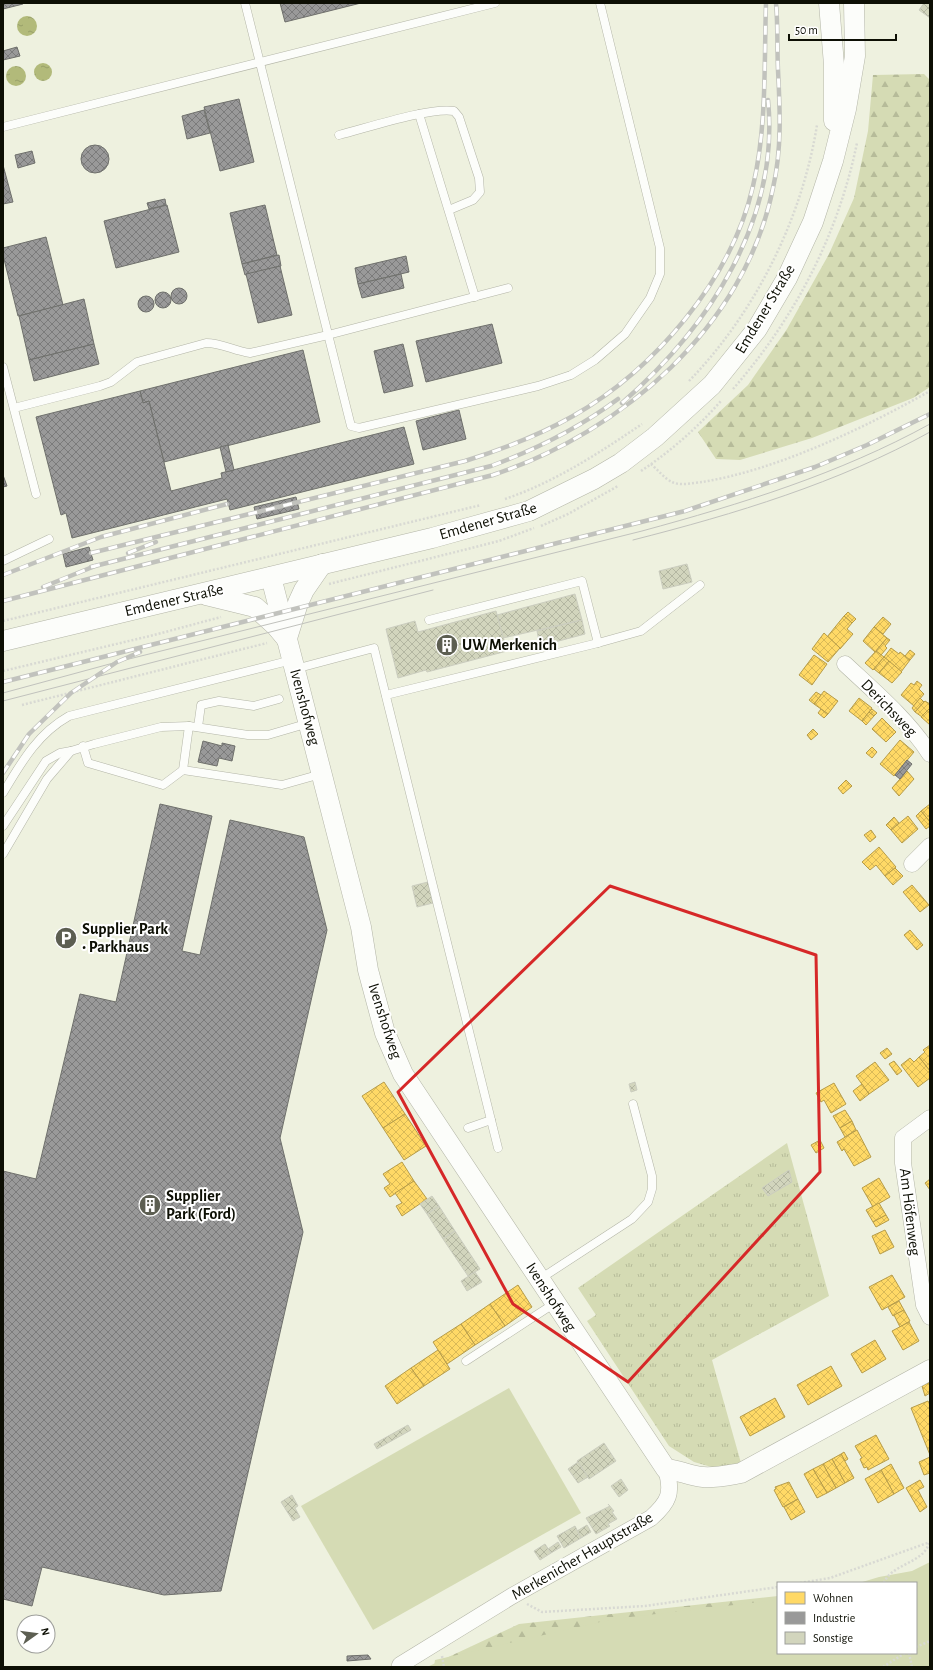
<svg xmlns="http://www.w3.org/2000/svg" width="933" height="1670" viewBox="0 0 933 1670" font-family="'Alegreya Sans',sans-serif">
<defs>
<pattern id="grass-tufts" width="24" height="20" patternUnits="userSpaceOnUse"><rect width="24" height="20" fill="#d5dbb4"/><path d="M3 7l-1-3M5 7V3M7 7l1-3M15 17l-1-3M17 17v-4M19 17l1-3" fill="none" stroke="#b6bb99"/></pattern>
<pattern id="forest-firs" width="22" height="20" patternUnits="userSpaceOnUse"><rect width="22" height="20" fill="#d5dbb4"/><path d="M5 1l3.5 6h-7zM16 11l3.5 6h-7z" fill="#b6bb99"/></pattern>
<pattern id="water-ripples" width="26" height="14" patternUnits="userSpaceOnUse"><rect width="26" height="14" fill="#b2ba7a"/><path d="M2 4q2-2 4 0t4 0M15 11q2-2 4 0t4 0" fill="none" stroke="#989f68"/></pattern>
<pattern id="homes-cross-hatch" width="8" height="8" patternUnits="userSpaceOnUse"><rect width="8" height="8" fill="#ffd966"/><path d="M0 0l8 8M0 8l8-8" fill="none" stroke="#d9b957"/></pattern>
<pattern id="industry-cross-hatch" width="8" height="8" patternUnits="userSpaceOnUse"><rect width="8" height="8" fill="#999"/><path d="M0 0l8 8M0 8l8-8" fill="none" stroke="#7b7b7b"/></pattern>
<pattern id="building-cross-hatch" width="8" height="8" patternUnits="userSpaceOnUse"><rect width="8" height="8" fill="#d2d5bd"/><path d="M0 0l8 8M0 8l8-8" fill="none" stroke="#b3b6a1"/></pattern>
</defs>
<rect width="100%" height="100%" fill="#eef1df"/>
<path fill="url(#grass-tufts)" d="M787,1143L829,1296L712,1360L741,1463L715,1468L694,1462L669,1446L587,1321L596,1315L578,1288Z"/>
<g fill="url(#forest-firs)">
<path d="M924,74L930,80V387L913,398L812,438L740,460L716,459L698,432L748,385L787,329L829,254L854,198L868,131L873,75Z"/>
<path d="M778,1596V1653L845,1667H427L519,1624Z"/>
</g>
<g fill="#d5dbb4">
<path d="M509,1388L581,1513L373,1630L301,1506Z"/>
<path d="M930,1562V1667H434L435,1660L613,1619L778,1600V1653H916V1583H859L879,1577L912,1571Z"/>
</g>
<g fill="url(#water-ripples)">
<circle cx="27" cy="26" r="10"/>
<circle cx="43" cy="72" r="9"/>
<circle cx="16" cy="76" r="10"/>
</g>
<g fill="url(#homes-cross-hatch)" stroke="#b69c49">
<path d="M848,612L856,619L852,623L844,616Z"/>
<path d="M844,616L852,623L847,629L853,634L840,649L827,637Z"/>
<path d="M883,617L891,624L883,634L874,627Z"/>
<path d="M874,627L887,638L875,652L863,641Z"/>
<path d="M824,633L840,648L828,662L812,649Z"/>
<path d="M887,638L890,640L885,646L887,648L881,655L876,651Z"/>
<path d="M891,648L899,654L900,652L910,660L901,672L884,657Z"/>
<path d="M910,650L915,654L910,660L905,656Z"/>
<path d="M876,651L884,657L873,670L865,663Z"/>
<path d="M814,655L827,664L812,685L799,675Z"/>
<path d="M884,657L889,661L879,673L874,669Z"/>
<path d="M889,661L902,672L892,683L879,673Z"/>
<path d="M917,681L922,685L919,689L924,694L914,706L901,695L911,683L914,685Z"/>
<path d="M824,691L838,701L828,714L814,704Z"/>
<path d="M816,692L821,695L814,704L809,700Z"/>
<path d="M859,698L872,708L862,721L849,711Z"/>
<path d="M920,698L924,702L915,712L912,708Z"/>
<path d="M925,701L930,704V708L922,717L915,712Z"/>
<path d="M930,708V725L921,717Z"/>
<path d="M821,709L828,714L824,718L818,713Z"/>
<path d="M872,709L877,713L874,716L869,712Z"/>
<path d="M869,712L874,716L866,725L862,721Z"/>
<path d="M882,718L896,732L886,742L872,729Z"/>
<path d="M813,729L818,734L811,740L807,735Z"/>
<path d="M900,740L914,752L894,776L880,764Z"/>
<path d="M872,747L877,752L872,758L866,753Z"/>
<path d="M907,771L914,779L899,796L892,788Z"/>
<path d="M846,780L852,786L843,794L838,788Z"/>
<path d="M930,804V822L921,811Z"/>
<path d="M921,811L930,822V826L926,829L916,816Z"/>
<path d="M908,816L918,829L902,843L891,830Z"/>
<path d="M894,817L899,823L891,830L886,825Z"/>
<path d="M871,830L876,837L870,842L864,835Z"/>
<path d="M879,847L896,867L885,876L876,865L870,870L862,862Z"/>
<path d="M895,868L903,876L893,885L885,876Z"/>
<path d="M912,885L929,905L920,912L903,892Z"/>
<path d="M910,930L923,945L917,950L904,935Z"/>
<path d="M930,1045V1071L919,1057L925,1052L923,1050Z"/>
<path d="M887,1048L892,1054L885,1059L880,1053Z"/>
<path d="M919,1057L930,1071V1078L918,1087L901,1065L910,1058L914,1062Z"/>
<path d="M894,1061L902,1071L897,1075L889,1064Z"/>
<path d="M875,1062L889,1080L869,1094L856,1076Z"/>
<path d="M384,1082L405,1114L383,1128L362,1096Z"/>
<path d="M834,1083L846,1104L831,1113L824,1100L821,1102L816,1093Z"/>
<path d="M862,1084L869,1094L860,1101L853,1091Z"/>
<path d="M845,1110L852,1121L840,1128L833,1116Z"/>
<path d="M405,1114L426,1146L404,1160L383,1128Z"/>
<path d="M852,1121L856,1130L845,1137L840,1128Z"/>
<path d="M857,1130L871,1157L854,1166L844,1149L842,1151L837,1142Z"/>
<path d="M820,1140L824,1148L816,1153L811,1145Z"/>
<path d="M402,1162L414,1181L390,1197L384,1188L390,1184L383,1174Z"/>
<path d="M879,1178L890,1197L873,1207L862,1188Z"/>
<path d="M930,1179V1190L925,1183Z"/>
<path d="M414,1181L427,1199L402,1216L396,1206L402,1203L395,1193Z"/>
<path d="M879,1203L886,1215L873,1222L866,1210Z"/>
<path d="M886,1215L889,1220L876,1227L873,1222Z"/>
<path d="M885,1230L894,1247L880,1254L872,1236Z"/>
<path d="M892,1275L905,1297L882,1310L869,1287Z"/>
<path d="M518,1285L532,1307L505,1326L490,1304Z"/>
<path d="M899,1301L904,1310L893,1316L888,1307Z"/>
<path d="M490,1304L505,1326L475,1345L461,1324Z"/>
<path d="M904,1310L910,1321L900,1327L894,1315Z"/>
<path d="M909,1322L919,1341L903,1350L892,1331Z"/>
<path d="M461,1324L475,1345L447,1364L433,1342Z"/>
<path d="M875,1340L886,1359L862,1373L851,1354Z"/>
<path d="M438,1350L450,1369L424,1386L411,1368Z"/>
<path d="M831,1366L842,1386L808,1405L797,1385Z"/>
<path d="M411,1368L424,1386L397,1404L385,1386Z"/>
<path d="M930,1382V1393L925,1396L922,1386Z"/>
<path d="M775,1398L785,1417L750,1436L740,1417Z"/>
<path d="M928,1401L930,1405V1455L911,1408Z"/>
<path d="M876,1435L889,1459L868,1470L867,1467L864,1468L860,1459L862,1458L855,1446Z"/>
<path d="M844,1452L848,1459L845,1461L841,1454Z"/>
<path d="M841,1454L854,1478L845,1483L832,1459Z"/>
<path d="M930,1457V1473L924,1475L919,1462Z"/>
<path d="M832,1459L845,1483L836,1488L823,1464Z"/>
<path d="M823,1464L836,1488L827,1493L813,1469Z"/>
<path d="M891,1464L904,1488L894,1494L881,1470Z"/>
<path d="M813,1469L827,1493L817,1498L804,1474Z"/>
<path d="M881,1470L894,1494L878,1503L865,1479Z"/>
<path d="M920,1480L924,1487L918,1490L927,1507L920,1512L906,1488Z"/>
<path d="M789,1482L798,1499L783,1507L774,1490L776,1489L775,1487Z"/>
<path d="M798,1499L805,1512L791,1520L784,1507Z"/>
</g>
<g fill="url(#industry-cross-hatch)" stroke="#6f706c">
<path d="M3,3H22L23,4L3,9Z"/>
<path d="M280,3H361L285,22Z"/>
<path d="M17,47L20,56L3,60V51Z"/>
<path d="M239,99L254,162L220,171L204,107Z"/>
<path d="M204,110L210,133L187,139L182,116Z"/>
<circle cx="95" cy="159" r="14"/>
<path d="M32,151L35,163L18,168L15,155Z"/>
<path d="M3,165L13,202L3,204Z"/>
<path d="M165,199L166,205L149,209L147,203Z"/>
<path d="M167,205L179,252L116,268L104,221Z"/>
<path d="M265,205L277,255L242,264L230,213Z"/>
<path d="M46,237L63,305L18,316L3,255V248Z"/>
<path d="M279,255L281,266L245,275L242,264Z"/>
<path d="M406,256L409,272L358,284L355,268Z"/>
<path d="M280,266L292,315L258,323L246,274Z"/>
<path d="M401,274L404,288L362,298L358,284Z"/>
<circle cx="179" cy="296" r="8"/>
<circle cx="163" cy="300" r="8"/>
<circle cx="146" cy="304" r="8"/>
<path d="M84,299L94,344L29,360L19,316Z"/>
<path d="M492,324L502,363L426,382L416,341Z"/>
<path d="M94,344L99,364L34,381L29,360Z"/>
<path d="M403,344L413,386L384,393L374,351Z"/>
<path d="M303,350L320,422L164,462L149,401L143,403L140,391Z"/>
<path d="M140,391L143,403L149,401L171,491L222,478L221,473L404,427L414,464L230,510L227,499L72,538L66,513L61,515L36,417Z"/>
<path d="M459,410L466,439L423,450L416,421Z"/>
<path d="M228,445L234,470L226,472L220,447Z"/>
<path d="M3,475L7,486L3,487Z"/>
<path d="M296,497L299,509L257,519L254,507Z"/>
<path d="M89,547L93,560L66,567L63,554Z"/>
<path d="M203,741L222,746V743L235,746L232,761L219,758L217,766L198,762Z"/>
<path d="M907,760L912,764L900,779L895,775Z"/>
<path d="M160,804L212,816L182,951L200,955L230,820L304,837L327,930L280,1138L303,1232L221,1591L164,1595L42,1567L32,1606L3,1599V1171L36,1179L80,994L116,1002Z"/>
<path d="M368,1655L371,1659L347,1661V1656Z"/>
</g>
<g fill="url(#building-cross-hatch)" stroke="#cbcdbf">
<path d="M924,3H930V18L919,10Z"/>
<path d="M687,564L692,582L663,589L659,571Z"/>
<path d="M575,594L582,620L503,638L497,615Z"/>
<path d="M496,611L507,651L427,672L426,670L398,678L386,629L415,621L418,632Z"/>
<path d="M582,620L585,634L540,646L537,631Z"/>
<path d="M428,882L433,903L417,907L412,886Z"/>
<path d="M635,1082L637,1090L631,1092L629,1084Z"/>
<path d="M789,1170L792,1182L768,1196L762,1188Z"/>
<path d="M432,1196L439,1206L427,1214L420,1204Z"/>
<path d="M439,1206L455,1231L443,1239L427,1214Z"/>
<path d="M455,1231L480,1269L468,1276L443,1239Z"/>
<path d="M475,1272L482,1282L467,1291L461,1281Z"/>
<path d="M408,1425L411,1430L377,1449L374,1444Z"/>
<path d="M604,1443L616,1461L589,1479L577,1461Z"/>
<path d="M578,1462L588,1477L578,1483L568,1469Z"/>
<path d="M621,1479L628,1490L619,1497L611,1486Z"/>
<path d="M292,1495L298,1506L295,1508L300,1517L293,1521L281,1502Z"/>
<path d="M608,1504L614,1511L612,1512L617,1519L608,1524L610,1526L596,1534L586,1518L610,1506Z"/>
<path d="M587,1525L591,1532L581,1538L577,1531Z"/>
<path d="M575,1526L581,1538L564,1548L557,1536Z"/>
<path d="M558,1542L561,1547L551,1553L548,1549Z"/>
<path d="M545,1544L551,1553L540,1560L534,1551Z"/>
</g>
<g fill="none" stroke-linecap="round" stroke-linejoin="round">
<g stroke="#b3b5a7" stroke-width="9">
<g id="service">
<path d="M245,3L351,426L359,428L538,386L571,375L595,360L625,334L650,298L660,274V248L600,3"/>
<path d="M419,114L475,297"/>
<path d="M3,127L495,3"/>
<path d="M339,135C367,128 429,107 454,111L459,117L479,178L480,192L473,200L449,210"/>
<path d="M3,367L36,494"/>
<path d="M14,408L100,386L111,382L137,362L206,343C222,343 234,351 250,353L328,335L508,288"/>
<path d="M3,561L49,539"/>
<path d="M598,643L641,631L700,585"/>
<path d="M295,669L374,648L491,1120"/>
<path d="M386,695L598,643L582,581L429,620"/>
<path d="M309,723L268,735H248L189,726L183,770L282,785L321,774"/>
<path d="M198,727L201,705L219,701L254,706L279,699"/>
<path d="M83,746L88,763L163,785L183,770"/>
<path d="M3,793C21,763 37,734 69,716L292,660"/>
<path d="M3,826L46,761L60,753L71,751"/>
<path d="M3,854L47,779L71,751L94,744L161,727L189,726"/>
<path d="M468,1128L491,1120L498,1148"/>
<path d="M540,1279L632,1219L648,1202L652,1189V1176L633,1104"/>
<path d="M466,1361L555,1303"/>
</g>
</g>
<g stroke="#b3b5a7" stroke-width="17">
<g id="minor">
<path d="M845,664C875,692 907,719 930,754"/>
<path d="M912,864L930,846"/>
<path d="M930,1118L903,1138V1163L924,1305L930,1317"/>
<path d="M400,1665L512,1596L651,1518C669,1502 673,1493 666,1469"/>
</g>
</g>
<g stroke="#b3b5a7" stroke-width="21">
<g id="tertiary">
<path d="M829,3L834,65V121"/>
<path d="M271,577L361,927L368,970L385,1033L403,1074L666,1469C679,1470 690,1476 703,1477C716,1478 729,1475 741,1473L930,1370"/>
<path d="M206,595L255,607L276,626L286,638"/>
<path d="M287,638L298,603L304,590L322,564"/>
<path d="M3,641L432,538L529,511L594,479L621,463L655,437L712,385L757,329L787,278L813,222L833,161L846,109L855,56L854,3"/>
</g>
</g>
<g stroke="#d8d9d3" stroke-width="2.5" stroke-dasharray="2 2" stroke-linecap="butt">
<path d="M689,381C755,313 802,219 817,125"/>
<path d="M733,389C795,318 838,235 857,143"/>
<path d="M651,464C657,469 665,479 672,482C680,486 693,483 702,482C777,470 864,428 930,391"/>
<path d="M641,471C671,451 697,428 721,401"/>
<path d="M505,499C555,482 599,453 642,424"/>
<path d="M541,526L568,514L618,486"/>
<path d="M329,584L499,541L534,528"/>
<path d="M3,621L481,505"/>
<path d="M3,671L154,635L221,617"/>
<path d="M22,705L267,643"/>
<path d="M800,1583L830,1578L930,1542"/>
<path d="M884,1583C891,1564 924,1563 929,1543"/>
<path d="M527,1604L542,1612L645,1606L778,1587"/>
<path d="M916,1647L930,1641"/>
<path d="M909,1653L912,1667"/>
<path d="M442,1656L444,1667"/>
<path d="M883,1667L905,1653"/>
</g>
<use href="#service" stroke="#fcfdfa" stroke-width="8"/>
<use href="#minor" stroke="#fcfdfa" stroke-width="16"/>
<use href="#tertiary" stroke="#fcfdfa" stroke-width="20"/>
<g stroke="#c1c2bd" stroke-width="1">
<path d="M633,540C735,514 838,483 930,432"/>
<path d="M3,693L117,662L642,531C741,504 839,474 930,424"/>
<path d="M3,701L433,590"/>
</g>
<g stroke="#c1c2bd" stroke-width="4.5">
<g id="rail">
<path d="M622,403C709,327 780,220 768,100"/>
<path d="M91,553L465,461C503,449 538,436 573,416C654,370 732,279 753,186C767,127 764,64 766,3"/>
<path d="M128,553L156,542"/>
<path d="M91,567L491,466C537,449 579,428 618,399"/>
<path d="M3,575L101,537L227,504"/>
<path d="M43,587L95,566"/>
<path d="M3,601L493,475C622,432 745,327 773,188C782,149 780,109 778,70C777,48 778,25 776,3"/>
<path d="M3,682L685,511L815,467L867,445L930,414"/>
<path d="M3,773L29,734L71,693L117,662L140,652"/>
</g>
</g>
<use href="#rail" stroke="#fff" stroke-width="3" stroke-dasharray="9" stroke-linecap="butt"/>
</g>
<path fill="none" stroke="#d62828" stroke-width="3" stroke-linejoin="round" d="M610,886L816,955L820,1172L628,1382L513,1304L398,1092Z"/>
<defs>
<g id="building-disc" transform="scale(1.15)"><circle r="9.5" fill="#5c5e51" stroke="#fff"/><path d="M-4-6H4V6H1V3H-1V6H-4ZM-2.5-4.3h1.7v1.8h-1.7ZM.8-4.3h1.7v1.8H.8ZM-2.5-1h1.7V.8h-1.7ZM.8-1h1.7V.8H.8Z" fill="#fff"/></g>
<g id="parking-disc" transform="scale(1.15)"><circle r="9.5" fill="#5c5e51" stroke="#fff"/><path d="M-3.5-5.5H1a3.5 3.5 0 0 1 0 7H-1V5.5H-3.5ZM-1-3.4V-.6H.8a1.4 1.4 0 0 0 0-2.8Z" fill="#fff"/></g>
</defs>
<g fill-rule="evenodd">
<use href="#building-disc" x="447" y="645"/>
<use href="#parking-disc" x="66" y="938"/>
<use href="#building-disc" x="150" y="1205"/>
</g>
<g text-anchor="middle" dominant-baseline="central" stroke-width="4" stroke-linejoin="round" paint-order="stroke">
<g font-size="16" fill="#0d0f04" stroke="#fff">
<text transform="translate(765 309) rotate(-59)">Emdener Straße</text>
<text transform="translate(488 521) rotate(-16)">Emdener Straße</text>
<text transform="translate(174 600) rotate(-13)">Emdener Straße</text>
<text transform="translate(305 707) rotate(75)">Ivenshofweg</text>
<text transform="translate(889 708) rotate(46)">Derichsweg</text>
<text transform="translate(385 1021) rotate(72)">Ivenshofweg</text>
<text transform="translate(910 1212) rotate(83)">Am Höfenweg</text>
<text transform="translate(551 1297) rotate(57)">Ivenshofweg</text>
<text transform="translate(582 1556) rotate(-30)">Merkenicher Hauptstraße</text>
</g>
<g font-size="16" font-weight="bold" fill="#0d0f04" stroke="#fff" text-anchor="start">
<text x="462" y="645">UW Merkenich</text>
<text x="82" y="929">Supplier Park<tspan x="82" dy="18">• Parkhaus</tspan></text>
<text x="166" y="1196">Supplier<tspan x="166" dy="18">Park (Ford)</tspan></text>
</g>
</g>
<rect width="933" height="1670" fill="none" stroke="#0d0f04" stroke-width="8"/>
<rect x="777" y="1582" width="140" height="72" fill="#ffffff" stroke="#9e9f9b"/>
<rect x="785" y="1592" width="20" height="12" fill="#ffd966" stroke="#9e9f9b"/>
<text x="813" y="1602" font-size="12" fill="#0d0f04">Wohnen</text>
<rect x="785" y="1612" width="20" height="12" fill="#999999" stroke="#9e9f9b"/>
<text x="813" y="1622" font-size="12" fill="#0d0f04">Industrie</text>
<rect x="785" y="1632" width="20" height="12" fill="#d2d5bd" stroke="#9e9f9b"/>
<text x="813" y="1642" font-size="12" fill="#0d0f04">Sonstige</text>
<g transform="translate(36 1634) rotate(76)"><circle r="19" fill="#ffffff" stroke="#9e9f9b"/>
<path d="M0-3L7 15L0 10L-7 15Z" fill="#5c5e51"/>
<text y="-6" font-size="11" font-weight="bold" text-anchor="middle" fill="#0d0f04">N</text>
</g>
<path d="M789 34v6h107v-6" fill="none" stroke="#0d0f04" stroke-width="2"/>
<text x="795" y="34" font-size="12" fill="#0d0f04" stroke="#ffffff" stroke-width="3" paint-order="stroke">50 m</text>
</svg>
